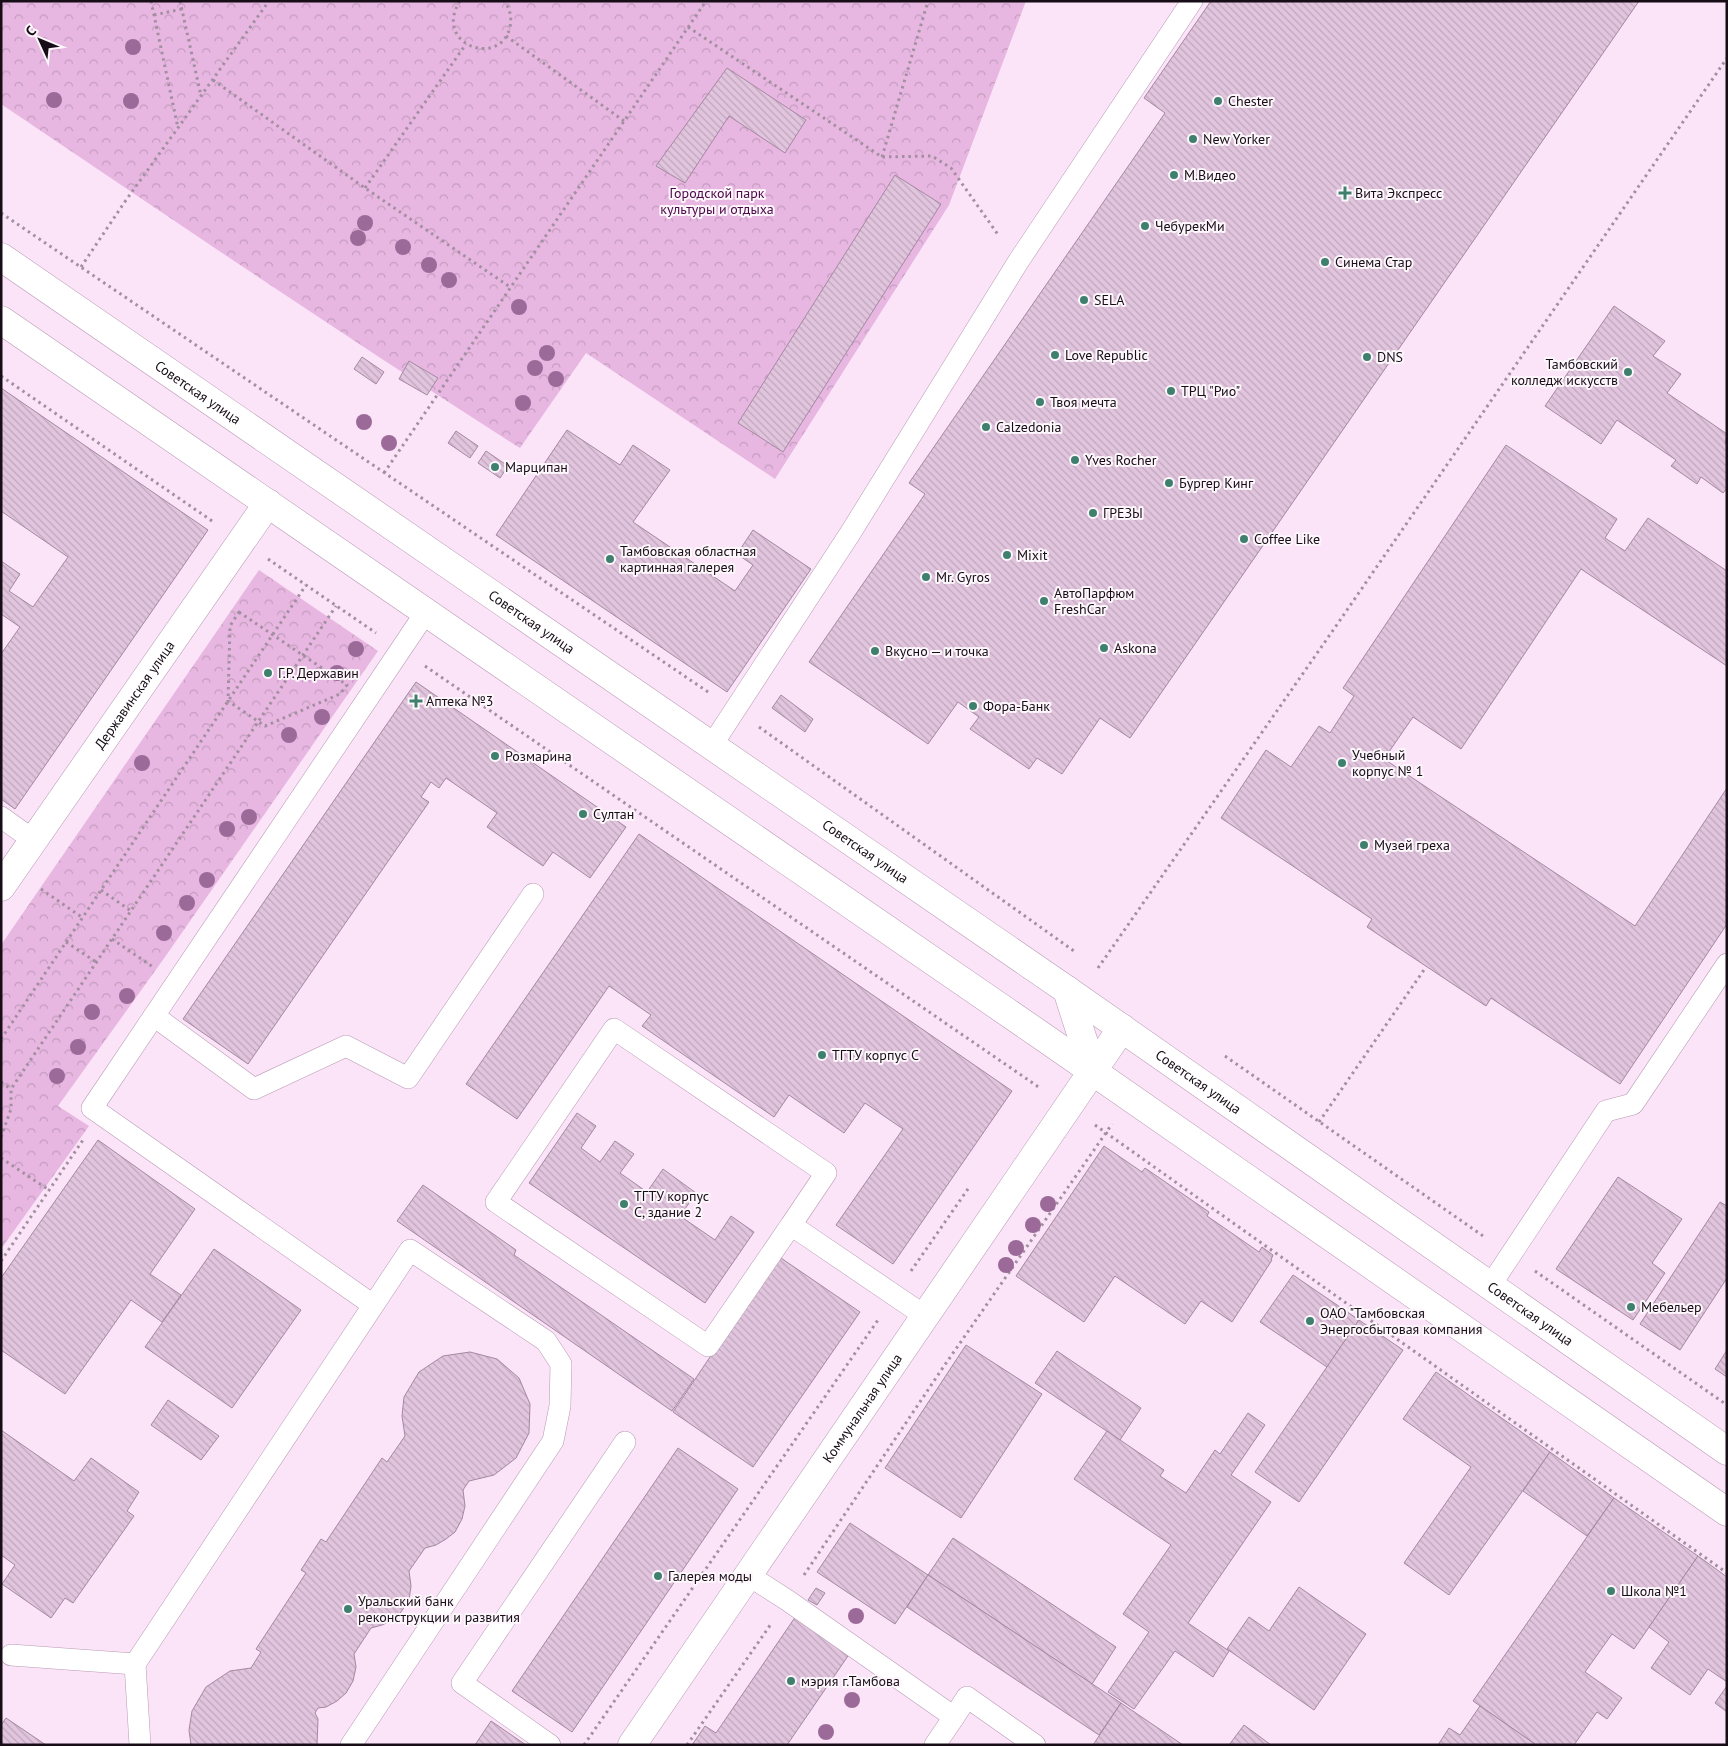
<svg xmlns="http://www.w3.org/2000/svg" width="1728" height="1746" viewBox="0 0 1728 1746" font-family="'PT Sans',sans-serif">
<defs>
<pattern id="park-crowns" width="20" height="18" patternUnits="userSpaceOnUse" patternTransform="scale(1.25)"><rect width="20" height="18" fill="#e7b7e1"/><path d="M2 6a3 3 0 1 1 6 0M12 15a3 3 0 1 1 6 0" fill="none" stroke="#c59cc0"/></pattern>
<pattern id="building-back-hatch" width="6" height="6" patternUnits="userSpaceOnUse" patternTransform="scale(1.25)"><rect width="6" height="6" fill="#e1c4dd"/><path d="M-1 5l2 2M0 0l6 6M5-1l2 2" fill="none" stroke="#c0a7bd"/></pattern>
</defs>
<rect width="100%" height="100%" fill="#fbe3f8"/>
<g fill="url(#park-crowns)">
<path d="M1,1H1026L949,205L775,479L586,353L520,448C345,337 173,220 1,104Z"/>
<path d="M259,570L378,651L165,957L58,1106L89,1126L1,1249V945Z"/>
</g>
<g fill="url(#building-back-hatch)" stroke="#a488a0">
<path d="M1211,1H1639L1130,738L1100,718L1062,774L1037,758L1029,769L970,729L979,717L958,702L928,744L809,662L925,494L909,483L1165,113L1144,98Z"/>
<path d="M727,68L806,120L785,153L729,116L685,183L656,166Z"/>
<path d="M895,175L941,204L783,452L738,423Z"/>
<path d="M1614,306L1665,341L1653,356L1681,374L1667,393L1727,434L1725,444L1727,445V488L1723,493L1701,477L1697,484L1671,466L1676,460L1617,420L1601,444L1545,406Z"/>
<path d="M362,357L384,372L376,384L354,369Z"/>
<path d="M409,361L438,378L427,395L399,379Z"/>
<path d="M1,388L208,530L15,809L1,799V654L20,627L1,614V561L20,574L9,591L33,607L68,557L1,511Z"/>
<path d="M567,430L620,465L633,445L670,470L633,522L735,591L753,565L737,554L753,530L811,569L727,692L496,535Z"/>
<path d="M456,431L478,446L470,458L448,443Z"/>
<path d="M1506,445L1617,519L1605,538L1625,551L1648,518L1727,571V666L1581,569L1461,749L1413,717L1384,759L1635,926L1727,788V924L1620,1084L1491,998L1486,1006L1367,927L1372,919L1221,818L1266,750L1291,767L1319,726L1330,733L1354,696L1343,688Z"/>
<path d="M486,451L508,466L500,478L478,463Z"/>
<path d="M416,682L626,827L590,878L553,852L543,866L487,827L497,813L446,778L439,788L431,782L421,797L429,802L248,1064L183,1019Z"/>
<path d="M781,695L813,719L805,732L772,708Z"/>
<path d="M639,834L1012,1091L893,1264L836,1225L903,1129L865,1103L844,1133L789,1095L774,1117L642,1026L651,1015L609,986L517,1119L466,1084Z"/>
<path d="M577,1113L596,1126L581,1148L600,1162L615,1141L634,1154L620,1173L647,1192L663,1169L696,1193L680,1216L715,1240L731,1216L754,1232L705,1303L529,1183Z"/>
<path d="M98,1140L195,1209L150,1274L181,1295L162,1322L131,1300L65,1394L1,1350V1278Z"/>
<path d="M1104,1146L1142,1172L1145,1168L1209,1212L1207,1216L1259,1252L1262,1247L1273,1255L1271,1260H1272L1232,1322L1201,1301L1185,1324L1115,1276L1084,1322L1016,1276Z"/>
<path d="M1618,1177L1682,1219L1652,1263L1665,1273L1633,1320L1556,1269Z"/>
<path d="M423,1185L516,1250L514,1255L694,1379L672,1411L397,1221Z"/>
<path d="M1720,1202L1727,1206V1278L1680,1350L1640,1324Z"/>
<path d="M214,1249L301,1310L232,1408L145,1347Z"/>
<path d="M778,1256L860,1312L753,1467L673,1412Z"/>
<path d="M1293,1275L1359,1320L1327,1367L1260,1322Z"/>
<path d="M1359,1320L1403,1350L1299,1502L1255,1472Z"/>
<path d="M966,1345L1042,1394L961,1518L885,1468Z"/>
<path d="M1727,1350V1377L1715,1369Z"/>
<path d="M1057,1351L1141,1408L1120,1440L1035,1383Z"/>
<path d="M470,1352L497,1359L519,1378L530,1404L529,1433L516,1458L494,1475L469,1481L463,1490L465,1506L462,1519L455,1532L446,1539L436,1545L425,1548L409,1571L411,1586L409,1600L401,1612L393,1620L382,1625L371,1628L354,1654L356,1667L353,1681L346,1693L337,1701L326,1707L318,1708L315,1713L318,1719L317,1745H191L189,1730L192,1711L206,1687L230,1671L251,1668L261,1652L256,1649L306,1573L301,1570L321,1539L326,1542L382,1458L387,1462L405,1436L402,1416L404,1397L419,1372L443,1356Z"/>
<path d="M1436,1372L1550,1452L1449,1595L1404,1563L1471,1467L1403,1419Z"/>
<path d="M168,1400L219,1436L201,1460L151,1425Z"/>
<path d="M1248,1413L1265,1425L1231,1475L1271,1502L1188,1623L1229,1651L1213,1677L1175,1651L1134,1709L1108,1692L1149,1632L1123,1614L1171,1545L1074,1479L1107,1431L1164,1470L1160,1476L1186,1493L1215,1450L1220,1454Z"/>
<path d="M1,1430L74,1481L91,1458L139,1492L127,1511L134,1516L73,1603L65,1598L51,1618L2,1584L15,1565L1,1555Z"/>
<path d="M678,1448L738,1489L572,1732L512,1691Z"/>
<path d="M1550,1452L1614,1498L1587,1536L1523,1491Z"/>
<path d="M1614,1498L1698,1556L1634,1649L1612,1634L1585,1672L1622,1698L1607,1719L1597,1712L1574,1745H1536L1473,1701Z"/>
<path d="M850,1523L928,1575L895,1624L817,1572Z"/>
<path d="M953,1538L1116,1647L1092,1684L928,1575Z"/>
<path d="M1698,1556L1727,1577V1682L1708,1669L1690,1695L1651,1668L1669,1642L1649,1627Z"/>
<path d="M928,1575L1121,1703L1099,1735L907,1607Z"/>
<path d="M1299,1587L1366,1634L1314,1710L1227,1649L1249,1617L1269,1631Z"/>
<path d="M816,1588L825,1593L817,1605L808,1600Z"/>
<path d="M796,1616L850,1653L787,1745H692L705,1726L716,1733Z"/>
<path d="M1727,1686V1712L1715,1703Z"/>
<path d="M1121,1703L1183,1745H1093Z"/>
<path d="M1480,1706L1535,1744V1745H1438L1449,1728L1460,1735Z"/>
<path d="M6,1718L46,1745H1V1725Z"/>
<path d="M491,1721L526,1745H475Z"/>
<path d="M1244,1725L1271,1745H1229Z"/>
</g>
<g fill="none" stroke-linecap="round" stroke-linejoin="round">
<g stroke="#b89bb4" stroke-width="22">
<g id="lane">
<path d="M712,745L851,532L1018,262L1192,1"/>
<path d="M1,817L33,840"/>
<path d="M154,1016L254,1089L346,1046L408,1078L533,894"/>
<path d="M791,1225L708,1346L496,1202L614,1029L826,1173L791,1225L925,1316"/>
<path d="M1490,1286L1606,1111L1633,1104L1727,964"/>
<path d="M373,1305L92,1108L426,612"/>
<path d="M748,1575L787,1600L954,1717L935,1745"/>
<path d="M11,1655L135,1664"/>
<path d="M954,1717L967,1697L1035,1745"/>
<path d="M140,1745L135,1664L410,1250L546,1341L561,1364L560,1406L553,1441L351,1745"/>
<path d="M550,1745L462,1683L625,1442"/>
</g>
</g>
<g stroke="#b89bb4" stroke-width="29">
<g id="street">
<path id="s1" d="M1,887L268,503"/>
<path d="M1067,990L1093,1071"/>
<path id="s2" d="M632,1745L1122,1028"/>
</g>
</g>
<g stroke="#b89bb4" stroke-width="29">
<g id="primary">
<path id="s3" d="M1,257L1067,990L1727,1451"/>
<path d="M1,320L1039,1034L1727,1512"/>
</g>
</g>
<g stroke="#a28fa0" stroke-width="3" stroke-dasharray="2.5 4" stroke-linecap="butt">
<path d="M151,1L178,128"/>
<path d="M180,1L201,96"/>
<path d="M460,1C432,44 500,69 510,27C512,17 510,9 504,1"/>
<path d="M154,15L182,9"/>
<path d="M688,27L882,157L932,156L951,168L999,236"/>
<path d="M506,36L624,121"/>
<path d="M213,80L365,188L510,287"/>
<path d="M882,157L928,1"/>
<path d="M365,188L466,44"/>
<path d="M1,213L711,694"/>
<path d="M81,267L124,203L269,1"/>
<path d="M1,376L215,523"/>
<path d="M384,473L706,1"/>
<path d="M268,559L376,633"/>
<path d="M239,612L347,685L340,694L265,726L228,701L230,626Z"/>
<path d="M425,666L1040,1088"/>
<path d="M759,727L1074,951"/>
<path d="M41,889L83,918"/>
<path d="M101,890L131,911"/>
<path d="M112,939L153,967"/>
<path d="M66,942L96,962"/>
<path d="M1098,968L1336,626L1727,58"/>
<path d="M1,1039L306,585"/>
<path d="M1225,1056L1486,1238"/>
<path d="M1,1082L11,1089"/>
<path d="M1319,1122L1426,967"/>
<path d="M1095,1125L1727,1573"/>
<path d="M1,1137L11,1109V1089L336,606"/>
<path d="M1,1158L49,1190"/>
<path d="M1,1261L83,1140"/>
<path d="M911,1271L970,1186"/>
<path d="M1535,1271L1727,1405"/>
<path d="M804,1575L942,1369L1112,1124"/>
<path d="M584,1745L878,1320"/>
<path d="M687,1745L771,1624"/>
</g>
<use href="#lane" stroke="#fff" stroke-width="21"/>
<use href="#street" stroke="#fff" stroke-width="28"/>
<use href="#primary" stroke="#fff" stroke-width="28"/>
</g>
<g fill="#9b6a98">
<circle cx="133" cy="47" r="8"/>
<circle cx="54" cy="100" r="8"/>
<circle cx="131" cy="101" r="8"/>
<circle cx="365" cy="223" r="8"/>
<circle cx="358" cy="238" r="8"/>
<circle cx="403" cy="247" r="8"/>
<circle cx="429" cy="265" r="8"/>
<circle cx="449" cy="280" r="8"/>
<circle cx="519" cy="307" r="8"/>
<circle cx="547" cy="353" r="8"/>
<circle cx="535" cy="368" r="8"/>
<circle cx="556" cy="379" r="8"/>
<circle cx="523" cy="403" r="8"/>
<circle cx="364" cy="422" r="8"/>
<circle cx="389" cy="443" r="8"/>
<circle cx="356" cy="649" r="8"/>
<circle cx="337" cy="673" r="8"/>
<circle cx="322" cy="717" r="8"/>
<circle cx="289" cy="735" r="8"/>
<circle cx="142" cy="763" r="8"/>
<circle cx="249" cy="817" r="8"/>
<circle cx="227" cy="829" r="8"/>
<circle cx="207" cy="880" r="8"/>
<circle cx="187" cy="903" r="8"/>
<circle cx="164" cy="933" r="8"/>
<circle cx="127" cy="996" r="8"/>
<circle cx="92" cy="1012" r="8"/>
<circle cx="78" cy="1047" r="8"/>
<circle cx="57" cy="1076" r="8"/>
<circle cx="1048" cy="1204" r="8"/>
<circle cx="1033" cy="1225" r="8"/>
<circle cx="1016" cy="1248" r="8"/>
<circle cx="1006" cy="1265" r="8"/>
<circle cx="856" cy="1616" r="8"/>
<circle cx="852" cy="1700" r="8"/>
<circle cx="826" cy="1732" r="8"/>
</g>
<g fill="#3f7f6d" stroke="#fdf7fc" stroke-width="2">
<circle cx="1218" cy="101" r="5"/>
<circle cx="1193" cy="139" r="5"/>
<circle cx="1174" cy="175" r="5"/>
<path d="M1342.5 185.5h5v5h5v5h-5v5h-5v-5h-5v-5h5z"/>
<circle cx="1145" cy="226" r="5"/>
<circle cx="1325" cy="262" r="5"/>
<circle cx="1084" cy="300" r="5"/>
<circle cx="1055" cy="355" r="5"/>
<circle cx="1367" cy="357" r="5"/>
<circle cx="1628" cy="372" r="5"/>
<circle cx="1171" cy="391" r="5"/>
<circle cx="1040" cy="402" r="5"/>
<circle cx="986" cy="427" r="5"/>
<circle cx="1075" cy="460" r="5"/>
<circle cx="495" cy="467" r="5"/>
<circle cx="1169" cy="483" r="5"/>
<circle cx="1093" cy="513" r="5"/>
<circle cx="1244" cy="539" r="5"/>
<circle cx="1007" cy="555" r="5"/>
<circle cx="610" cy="559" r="5"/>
<circle cx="926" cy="577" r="5"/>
<circle cx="1044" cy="601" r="5"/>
<circle cx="1104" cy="648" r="5"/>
<circle cx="875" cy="651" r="5"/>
<circle cx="268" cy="673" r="5"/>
<path d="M413.5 693.5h5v5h5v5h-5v5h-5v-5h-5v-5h5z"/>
<circle cx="973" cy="706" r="5"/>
<circle cx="495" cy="756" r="5"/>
<circle cx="1342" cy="763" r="5"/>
<circle cx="583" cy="814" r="5"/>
<circle cx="1364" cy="845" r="5"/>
<circle cx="822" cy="1055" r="5"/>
<circle cx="624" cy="1204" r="5"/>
<circle cx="1631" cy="1307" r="5"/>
<circle cx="1310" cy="1321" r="5"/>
<circle cx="658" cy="1576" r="5"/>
<circle cx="1611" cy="1591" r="5"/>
<circle cx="348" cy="1609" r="5"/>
<circle cx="791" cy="1681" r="5"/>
</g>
<g text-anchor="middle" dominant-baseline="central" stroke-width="4" stroke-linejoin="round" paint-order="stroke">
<g font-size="14" fill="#170d16" stroke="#fdf7fc" text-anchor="start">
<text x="1228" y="101">Chester</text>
<text x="1203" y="139">New Yorker</text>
<text x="1184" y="175">М.Видео</text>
<text x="1355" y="193">Вита Экспресс</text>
<text x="1155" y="226">ЧебурекМи</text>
<text x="1335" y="262">Синема Стар</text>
<text x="1094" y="300">SELA</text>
<text x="1065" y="355">Love Republic</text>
<text x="1377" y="357">DNS</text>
<text x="1618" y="364" text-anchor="end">Тамбовский<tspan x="1618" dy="16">колледж искусств</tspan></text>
<text x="1181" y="391">ТРЦ "Рио"</text>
<text x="1050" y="402">Твоя мечта</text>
<text x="996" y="427">Calzedonia</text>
<text x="1085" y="460">Yves Rocher</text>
<text x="505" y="467">Марципан</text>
<text x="1179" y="483">Бургер Кинг</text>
<text x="1103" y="513">ГРЕЗЫ</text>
<text x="1254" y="539">Coffee Like</text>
<text x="620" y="551">Тамбовская областная<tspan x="620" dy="16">картинная галерея</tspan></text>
<text x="1017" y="555">Mixit</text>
<text x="936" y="577">Mr. Gyros</text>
<text x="1054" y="593">АвтоПарфюм<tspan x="1054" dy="16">FreshCar</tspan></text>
<text x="1114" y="648">Askona</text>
<text x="885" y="651">Вкусно — и точка</text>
<text x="278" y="673">Г.Р. Державин</text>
<text x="426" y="701">Аптека №3</text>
<text x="983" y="706">Фора-Банк</text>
<text x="1352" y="755">Учебный<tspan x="1352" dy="16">корпус № 1</tspan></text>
<text x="505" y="756">Розмарина</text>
<text x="593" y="814">Султан</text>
<text x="1374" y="845">Музей греха</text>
<text x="832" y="1055">ТГТУ корпус С</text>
<text x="634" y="1196">ТГТУ корпус<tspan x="634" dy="16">С, здание 2</tspan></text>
<text x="1641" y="1307">Мебельер</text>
<text x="1320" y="1313">ОАО "Тамбовская<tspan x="1320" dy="16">Энергосбытовая компания</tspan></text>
<text x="668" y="1576">Галерея моды</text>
<text x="1621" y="1591">Школа №1</text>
<text x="358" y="1601">Уральский банк<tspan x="358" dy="16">реконструкции и развития</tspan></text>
<text x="801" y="1681">мэрия г.Тамбова</text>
</g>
<g font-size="14" fill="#4c0749" stroke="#fdf7fc">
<text x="717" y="193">Городской парк<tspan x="717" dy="16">культуры и отдыха</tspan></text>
</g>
<g font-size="14" fill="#170d16" stroke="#fdf7fc">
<text stroke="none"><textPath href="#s3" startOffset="239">Советская улица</textPath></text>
<text stroke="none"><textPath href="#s3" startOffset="644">Советская улица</textPath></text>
<text stroke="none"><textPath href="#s1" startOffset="234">Державинская улица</textPath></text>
<text stroke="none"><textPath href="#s3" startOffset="1049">Советская улица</textPath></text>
<text stroke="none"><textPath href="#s3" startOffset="1454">Советская улица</textPath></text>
<text stroke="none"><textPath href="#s3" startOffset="1859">Советская улица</textPath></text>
<text stroke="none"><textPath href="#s2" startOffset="408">Коммунальная улица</textPath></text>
</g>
</g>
<rect width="1728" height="1746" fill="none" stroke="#170d16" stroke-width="5"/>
<g transform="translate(40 40) rotate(314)" stroke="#fdf7fc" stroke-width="4" paint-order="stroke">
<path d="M0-4L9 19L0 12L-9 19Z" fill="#170d16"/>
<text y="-8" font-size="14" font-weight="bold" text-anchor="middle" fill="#170d16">С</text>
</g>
</svg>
